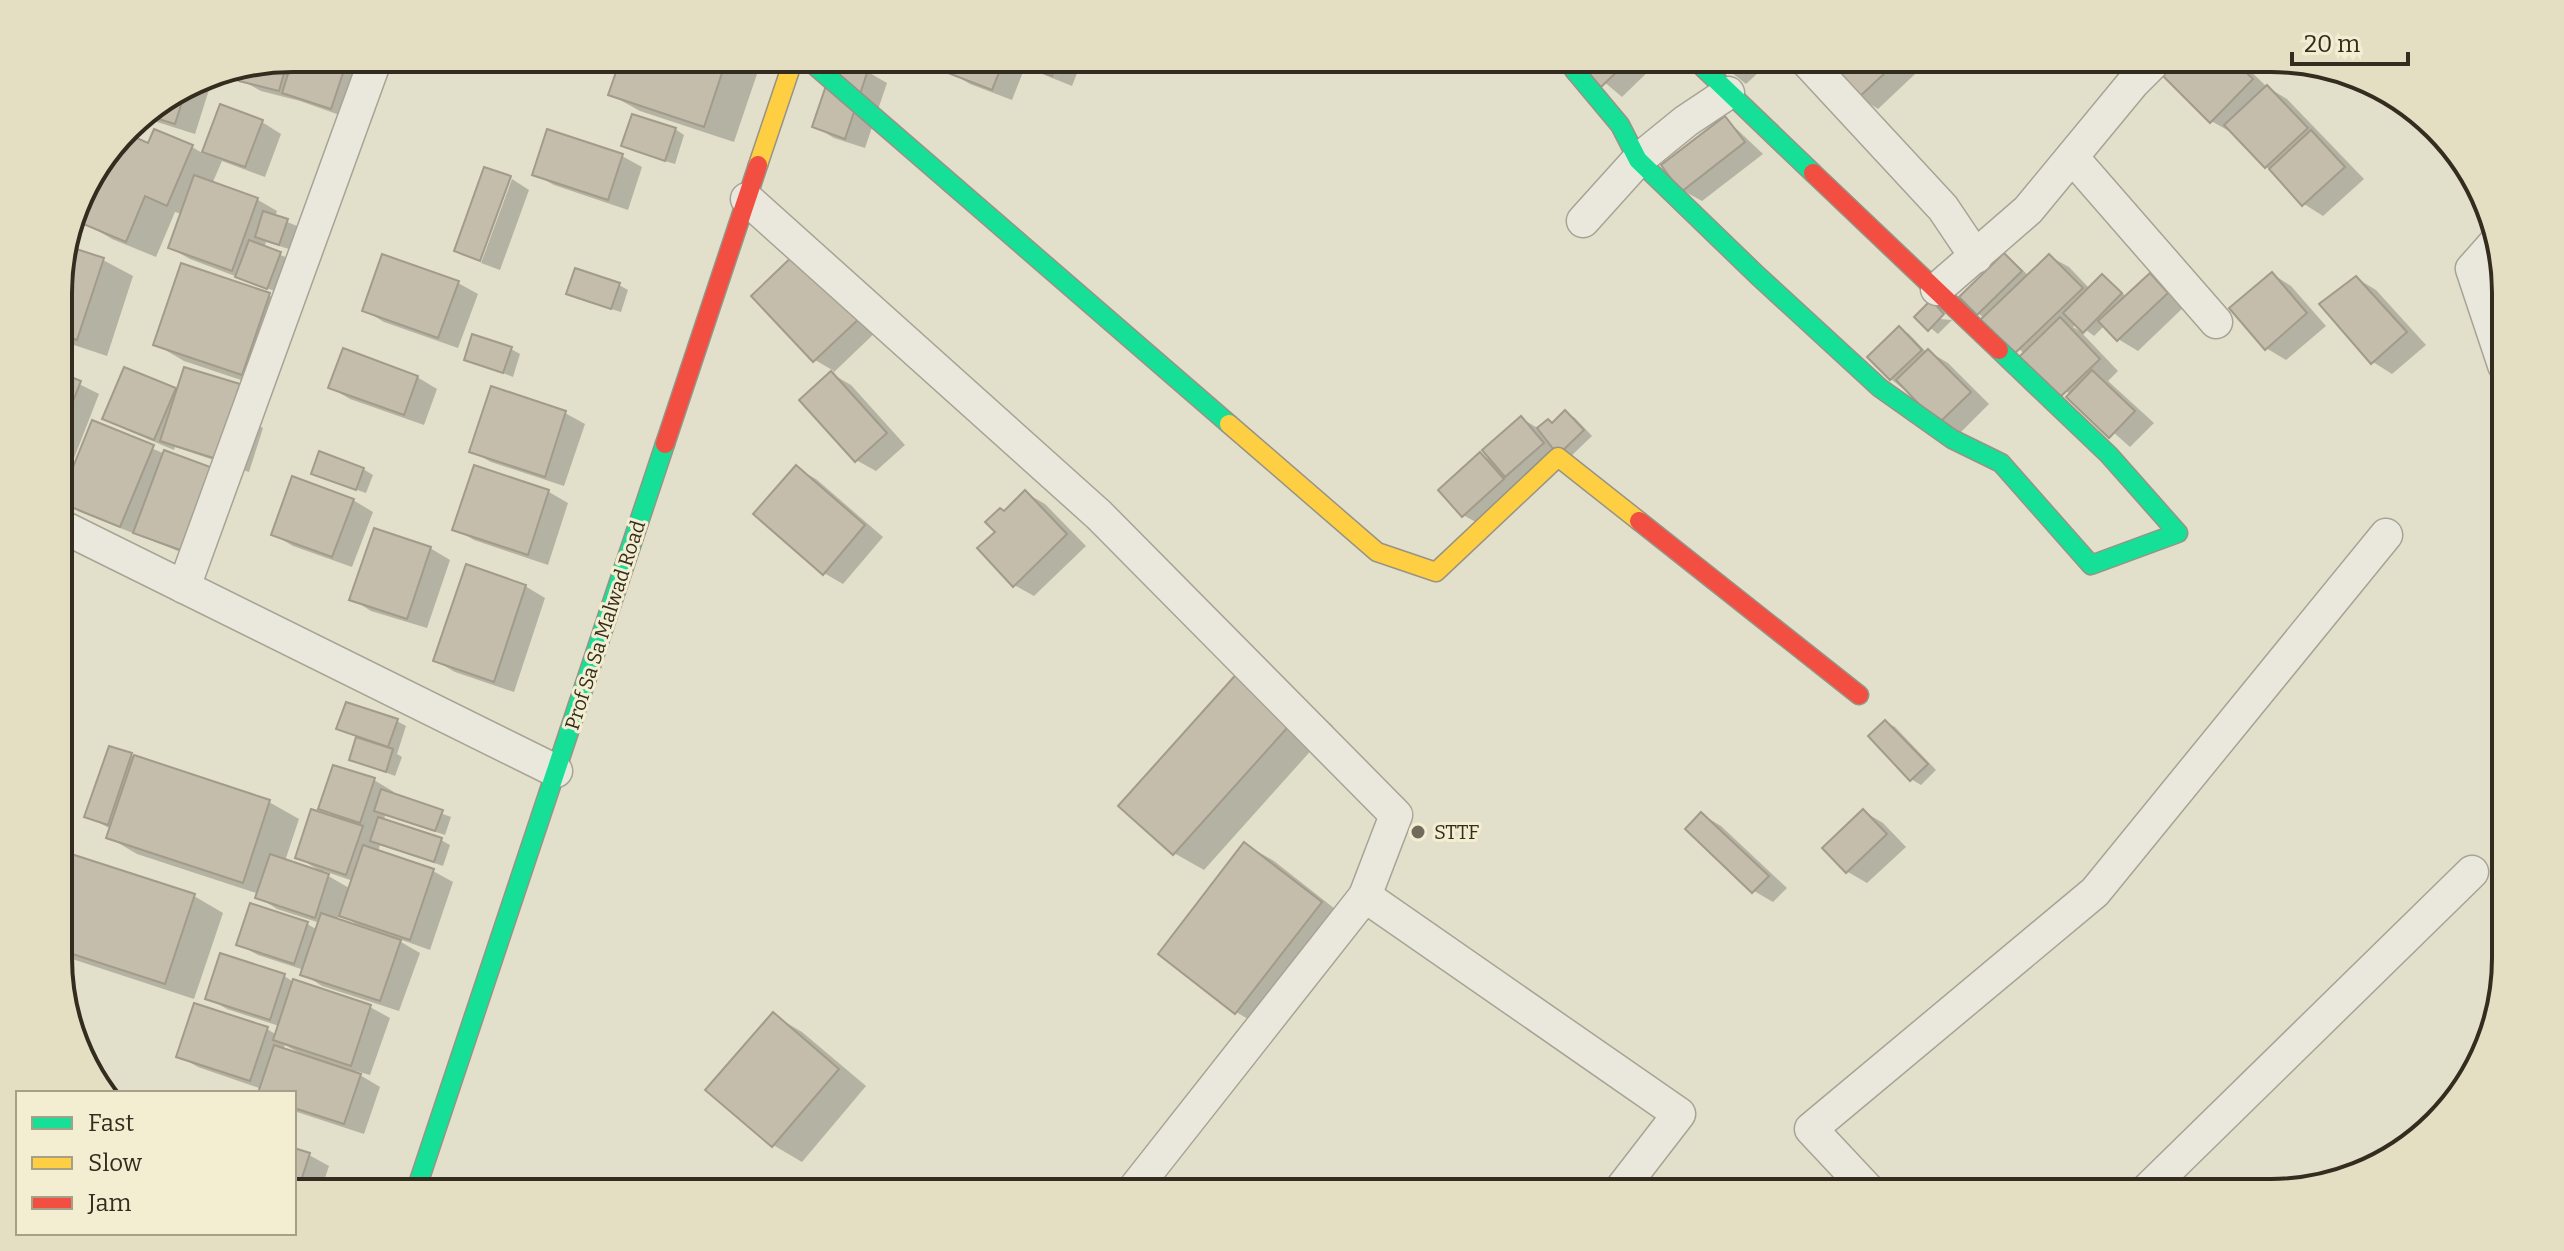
<svg xmlns="http://www.w3.org/2000/svg" width="2564" height="1251" viewBox="0 0 2564 1251" font-family="Bitter,serif">
<rect width="100%" height="100%" fill="#e2dfcb"/>
<g fill="#0003" fill-rule="evenodd">
<path d="M293,58H366L351,119L300,101L261,91L241,80L244,68Z"/>
<path d="M623,58H729L757,74L734,142L640,111L611,95Z"/>
<path d="M956,58H1083L1072,86L1025,67L1012,100L970,84L950,72Z"/>
<path d="M1482,58H1516L1499,73L1490,67Z"/>
<path d="M1576,58H1662L1622,97Z"/>
<path d="M1713,58H1774L1746,84Z"/>
<path d="M1821,58H1932L1878,109L1859,97Z"/>
<path d="M2073,58H2113L2096,73Z"/>
<path d="M2179,58H2237L2267,87L2287,99L2364,179L2323,216L2304,204L2275,172L2266,167L2232,131L2231,132L2211,121L2164,74Z"/>
<path d="M837,62L868,72L887,83L865,148L834,138L814,126Z"/>
<path d="M214,74L195,134L138,116L204,76Z"/>
<path d="M222,107L262,122L281,134L265,177L222,161L212,184L258,200L277,211L275,217L297,226L289,249L266,242L264,248L290,259L277,292L190,259L170,248L182,214L175,212L156,257L112,239L83,222L101,179L94,175L111,152L149,145L192,147L204,154Z"/>
<path d="M1725,118L1763,154L1702,201L1682,190Z"/>
<path d="M675,129L684,135L675,164L633,151L624,146Z"/>
<path d="M548,131L622,156L642,167L628,210L554,185L534,174Z"/>
<path d="M93,175L78,216L75,215L82,190Z"/>
<path d="M512,179L529,190L500,270L481,263Z"/>
<path d="M67,248L103,260L133,276L107,356L59,340V278Z"/>
<path d="M801,251L881,327L832,374L851,385L905,445L876,471L856,460L802,400L834,371L815,360Z"/>
<path d="M2004,255L2013,261L2029,276L2049,256L2069,267L2090,289L2102,276L2127,297L2150,276L2170,287L2186,305L2138,351L2118,339L2105,325L2094,336L2077,323L2073,327L2080,331L2118,371L2108,381L2154,423L2130,447L1978,313Z"/>
<path d="M2272,274L2291,286L2326,326L2286,360L2266,348Z"/>
<path d="M2356,278L2376,290L2426,345L2392,374L2373,362Z"/>
<path d="M458,283L478,294L458,348L384,322L364,310Z"/>
<path d="M619,285L628,290L621,312L578,299L569,294Z"/>
<path d="M269,295L298,312L271,390L184,361L155,344Z"/>
<path d="M1917,317L1952,320L1938,334Z"/>
<path d="M1899,328L1909,334L1927,353L1928,351L1948,363L1989,404L1959,434L1891,379Z"/>
<path d="M511,349L520,354L513,377L466,359Z"/>
<path d="M59,374L99,394L71,466L75,467L93,423L165,454L203,561L80,512L61,501L72,473L59,468Z"/>
<path d="M417,377L437,389L424,425L350,399L331,388Z"/>
<path d="M239,386L259,397L251,421L263,428L249,472L175,447L174,450L124,429L105,418L175,390L178,392Z"/>
<path d="M1565,412L1575,418L1592,436L1569,458L1483,526L1463,515L1480,454L1494,462L1521,418L1539,429L1553,424Z"/>
<path d="M565,413L585,424L564,486L491,462L471,451Z"/>
<path d="M475,468L549,492L568,503L548,565L474,540L455,529Z"/>
<path d="M796,468L816,479L883,537L843,584L824,573Z"/>
<path d="M363,469L373,475L366,493L323,478Z"/>
<path d="M1026,493L1045,504L1086,546L1034,596L1014,585L998,532L1005,513Z"/>
<path d="M353,500L373,512L352,567L293,546L273,534Z"/>
<path d="M430,548L450,560L427,628L371,611L352,599Z"/>
<path d="M525,586L545,598L514,692L455,672L436,661Z"/>
<path d="M1279,678L1333,726L1204,870L1174,853Z"/>
<path d="M397,721L406,726L397,754L402,757L395,776L351,759L359,737L339,728Z"/>
<path d="M1886,722L1895,727L1936,770L1921,785L1911,779Z"/>
<path d="M131,755L269,802L299,819L285,861L322,872L297,857L337,818L321,808L374,780L394,792L392,795L451,817L445,835L385,815L384,821L441,840L450,845L443,866L380,845L378,852L433,871L453,882L430,950L402,940L401,942L420,953L399,1011L322,986L303,974L304,970L258,955L238,944L307,924L318,930L320,923L277,909L258,897L259,894L137,854L108,837L111,829L87,816ZM324,871L353,881L351,889L323,873ZM339,914L360,926L359,928L337,920Z"/>
<path d="M1863,811L1883,823L1906,847L1867,883L1848,872L1825,848Z"/>
<path d="M1701,814L1721,826L1787,888L1773,902L1754,891Z"/>
<path d="M1244,844L1274,861L1349,920L1265,1029L1236,1012Z"/>
<path d="M64,853L194,896L223,913L194,999L60,955V865Z"/>
<path d="M284,976L294,982L370,1007L390,1018L370,1075L356,1071L355,1072L380,1087L364,1134L294,1111V1093H260L262,1089L198,1067L178,1056L267,1029L277,1035L279,1026L227,1009L208,998ZM285,1045L301,1054L283,1050Z"/>
<path d="M773,1015L802,1032L866,1086L802,1162L773,1145Z"/>
<path d="M294,1150L309,1155L329,1166L320,1193H294Z"/>
</g>
<g fill="#c5bdac" stroke="#a29b8b" stroke-width="2">
<path d="M293,58H348L331,109L282,93Z"/>
<path d="M621,58H727L704,127L608,95Z"/>
<path d="M954,58H1005L992,90L948,73Z"/>
<path d="M1010,58H1059L1052,76L1009,60Z"/>
<path d="M1479,58H1501L1489,69Z"/>
<path d="M1573,58H1631L1601,87Z"/>
<path d="M1711,58H1743L1725,74Z"/>
<path d="M1842,58H1901L1857,99L1830,70Z"/>
<path d="M2177,58H2231L2253,79L2210,123L2161,74Z"/>
<path d="M288,59L279,91L239,81L242,68Z"/>
<path d="M835,59L868,70L845,139L812,127Z"/>
<path d="M2267,85L2308,128L2265,168L2224,125Z"/>
<path d="M187,86L175,124L142,114Z"/>
<path d="M220,104L263,120L245,167L202,152Z"/>
<path d="M632,114L676,128L665,161L621,146Z"/>
<path d="M1725,116L1745,142L1681,192L1661,165Z"/>
<path d="M154,129L193,145L167,206L145,196L126,242L81,223L100,178L93,176L125,133L148,143Z"/>
<path d="M547,129L623,154L608,200L532,175Z"/>
<path d="M2311,130L2345,167L2302,206L2269,169Z"/>
<path d="M484,167L511,176L480,261L454,251Z"/>
<path d="M194,175L258,198L232,271L168,248Z"/>
<path d="M263,211L288,219L279,245L255,237Z"/>
<path d="M249,240L281,252L267,289L235,277Z"/>
<path d="M67,246L104,258L77,340L59,334V278Z"/>
<path d="M800,249L863,315L813,362L751,296Z"/>
<path d="M2004,253L2022,271L1977,315L1959,297Z"/>
<path d="M382,254L459,281L438,338L362,311Z"/>
<path d="M2049,254L2083,288L2013,355L1979,321Z"/>
<path d="M181,263L270,293L242,375L153,345Z"/>
<path d="M575,268L620,283L611,309L566,294Z"/>
<path d="M2272,272L2307,313L2265,350L2229,308Z"/>
<path d="M2150,273L2168,293L2117,341L2098,321Z"/>
<path d="M2102,274L2122,293L2083,333L2063,313Z"/>
<path d="M2356,276L2407,332L2371,364L2319,304Z"/>
<path d="M1931,300L1944,314L1928,331L1914,317Z"/>
<path d="M2060,317L2100,359L2058,399L2018,358Z"/>
<path d="M1899,326L1922,350L1890,380L1867,357Z"/>
<path d="M472,334L512,347L503,373L464,360Z"/>
<path d="M343,348L418,376L404,415L328,388Z"/>
<path d="M1928,349L1971,392L1938,424L1896,380Z"/>
<path d="M124,367L176,388L154,440L102,419Z"/>
<path d="M184,367L240,384L232,410L229,463L160,441Z"/>
<path d="M2092,370L2135,411L2109,438L2066,397Z"/>
<path d="M831,371L887,433L855,462L799,400Z"/>
<path d="M59,372L81,381L59,436Z"/>
<path d="M491,386L566,411L545,477L469,452Z"/>
<path d="M1565,410L1584,430L1558,455L1537,428L1548,419L1552,423Z"/>
<path d="M1521,416L1544,443L1505,477L1482,450Z"/>
<path d="M92,420L154,445L120,527L59,502Z"/>
<path d="M164,450L213,468L183,551L133,533Z"/>
<path d="M319,451L364,468L356,490L311,474Z"/>
<path d="M1480,452L1504,479L1462,517L1438,490Z"/>
<path d="M474,465L549,490L528,555L452,530Z"/>
<path d="M796,465L865,525L823,575L753,514Z"/>
<path d="M292,476L354,499L332,557L271,535Z"/>
<path d="M1025,490L1067,534L1013,587L977,548L995,532L985,522L1000,508L1004,511Z"/>
<path d="M374,528L431,547L407,619L349,600Z"/>
<path d="M466,564L526,585L494,682L433,661Z"/>
<path d="M1250,659L1305,708L1173,855L1118,806Z"/>
<path d="M346,702L398,719L388,747L336,729Z"/>
<path d="M1885,720L1928,764L1910,781L1868,736Z"/>
<path d="M356,737L393,749L386,772L349,760Z"/>
<path d="M109,746L132,753L108,825L84,817Z"/>
<path d="M134,755L270,800L243,883L106,838Z"/>
<path d="M333,765L375,778L360,823L318,809Z"/>
<path d="M381,789L443,810L435,831L374,811Z"/>
<path d="M311,809L363,826L346,875L295,858Z"/>
<path d="M1863,809L1887,834L1846,873L1822,848Z"/>
<path d="M1701,812L1769,876L1752,893L1685,829Z"/>
<path d="M378,817L442,838L434,862L370,841Z"/>
<path d="M1244,842L1322,902L1235,1014L1158,954Z"/>
<path d="M363,845L434,869L410,940L339,916Z"/>
<path d="M62,851L195,894L165,984L60,950V858Z"/>
<path d="M270,854L329,874L315,918L255,898Z"/>
<path d="M250,903L308,922L294,964L236,945Z"/>
<path d="M321,913L401,940L380,1001L300,975Z"/>
<path d="M220,953L285,974L270,1020L205,999Z"/>
<path d="M293,979L371,1005L351,1066L273,1040Z"/>
<path d="M194,1003L268,1027L250,1081L176,1057Z"/>
<path d="M773,1012L839,1069L772,1147L705,1090Z"/>
<path d="M274,1045L361,1074L344,1124L294,1108V1093H258Z"/>
<path d="M294,1148L310,1153L297,1193H294Z"/>
</g>
<g fill="none" stroke-linecap="round" stroke-linejoin="round">
<g stroke="#a7a395" stroke-width="35">
<g id="street">
<path d="M1804,58L1943,208L1976,257"/>
<path d="M2072,157L2216,322"/>
<path d="M747,199L1099,515L1396,815L1365,896"/>
<path d="M1583,221L1638,160L1686,121L1728,93"/>
<path d="M2496,242L2472,269L2504,365"/>
<path d="M1937,289L2028,210L2132,84L2158,58"/>
<path d="M59,525L556,771"/>
<path d="M184,587L376,58"/>
<path d="M1131,1193L1365,896L1679,1114L1618,1193"/>
<path d="M1871,1193L1811,1129L2095,892L2386,535"/>
<path d="M2144,1193L2472,872"/>
</g>
</g>
<g stroke="#979385" stroke-width="21">
<g id="fast">
<path d="M806,58L1229,424"/>
<path d="M1567,58L1574,70L1620,125L1638,160L1757,275L1880,388L1952,439L2001,463L2091,565L2178,533L2109,455L1999,350"/>
<path d="M1693,58L1813,173"/>
<path d="M415,1193L665,444"/>
</g>
</g>
<g stroke="#979385" stroke-width="21">
<g id="slow">
<path d="M758,165L794,58"/>
<path d="M1229,424L1377,552L1436,572L1558,457L1639,521"/>
</g>
</g>
<g stroke="#979385" stroke-width="21">
<g id="jam">
<path d="M1813,173L1999,350"/>
<path d="M665,444L758,165"/>
<path d="M1639,521L1859,695"/>
</g>
</g>
<use href="#street" stroke="#eae8dd" stroke-width="32"/>
<use href="#fast" stroke="#16e098" stroke-width="18"/>
<use href="#slow" stroke="#ffcf43" stroke-width="18"/>
<use href="#jam" stroke="#f24e42" stroke-width="18"/>
</g>
<circle fill="#716b5b" stroke="#f3eed1" stroke-width="3" cx="1418" cy="832" r="8"/>
<g text-anchor="middle" dominant-baseline="central" stroke-width="6" stroke-linejoin="round" paint-order="stroke">
<g font-size="20" fill="#342c1e" stroke="#f3eed1">
<text transform="translate(605 625) rotate(-72)">Prof Sa Sa Malwad Road</text>
</g>
<g font-size="20" fill="#342c1e" stroke="#f3eed1" text-anchor="start">
<text x="1434" y="832">STTF</text>
</g>
</g>
<path d="M0 0H2564V1251H0ZM293 72H2271A221 221 0 0 1 2492 293V958A221 221 0 0 1 2271 1179H293A221 221 0 0 1 72 958V293A221 221 0 0 1 293 72Z" fill="#e4dec3" fill-rule="evenodd"/>
<path fill="none" stroke="#342c1e" stroke-width="4" d="M293 72H2271A221 221 0 0 1 2492 293V958A221 221 0 0 1 2271 1179H293A221 221 0 0 1 72 958V293A221 221 0 0 1 293 72Z"/>
<rect x="16" y="1091" width="280" height="144" fill="#f3eed1" stroke="#a7a089" stroke-width="2"/>
<rect x="32" y="1117" width="40" height="12" fill="#16e098" stroke="#a7a089" stroke-width="2"/>
<text x="88" y="1131" font-size="24" fill="#342c1e">Fast</text>
<rect x="32" y="1157" width="40" height="12" fill="#ffcf43" stroke="#a7a089" stroke-width="2"/>
<text x="88" y="1171" font-size="24" fill="#342c1e">Slow</text>
<rect x="32" y="1197" width="40" height="12" fill="#f24e42" stroke="#a7a089" stroke-width="2"/>
<text x="88" y="1211" font-size="24" fill="#342c1e">Jam</text>
<path d="M2292 52v12h116v-12" fill="none" stroke="#342c1e" stroke-width="4"/>
<text x="2304" y="52" font-size="24" fill="#342c1e" stroke="#f3eed1" stroke-width="6" paint-order="stroke">20 m</text>
</svg>
